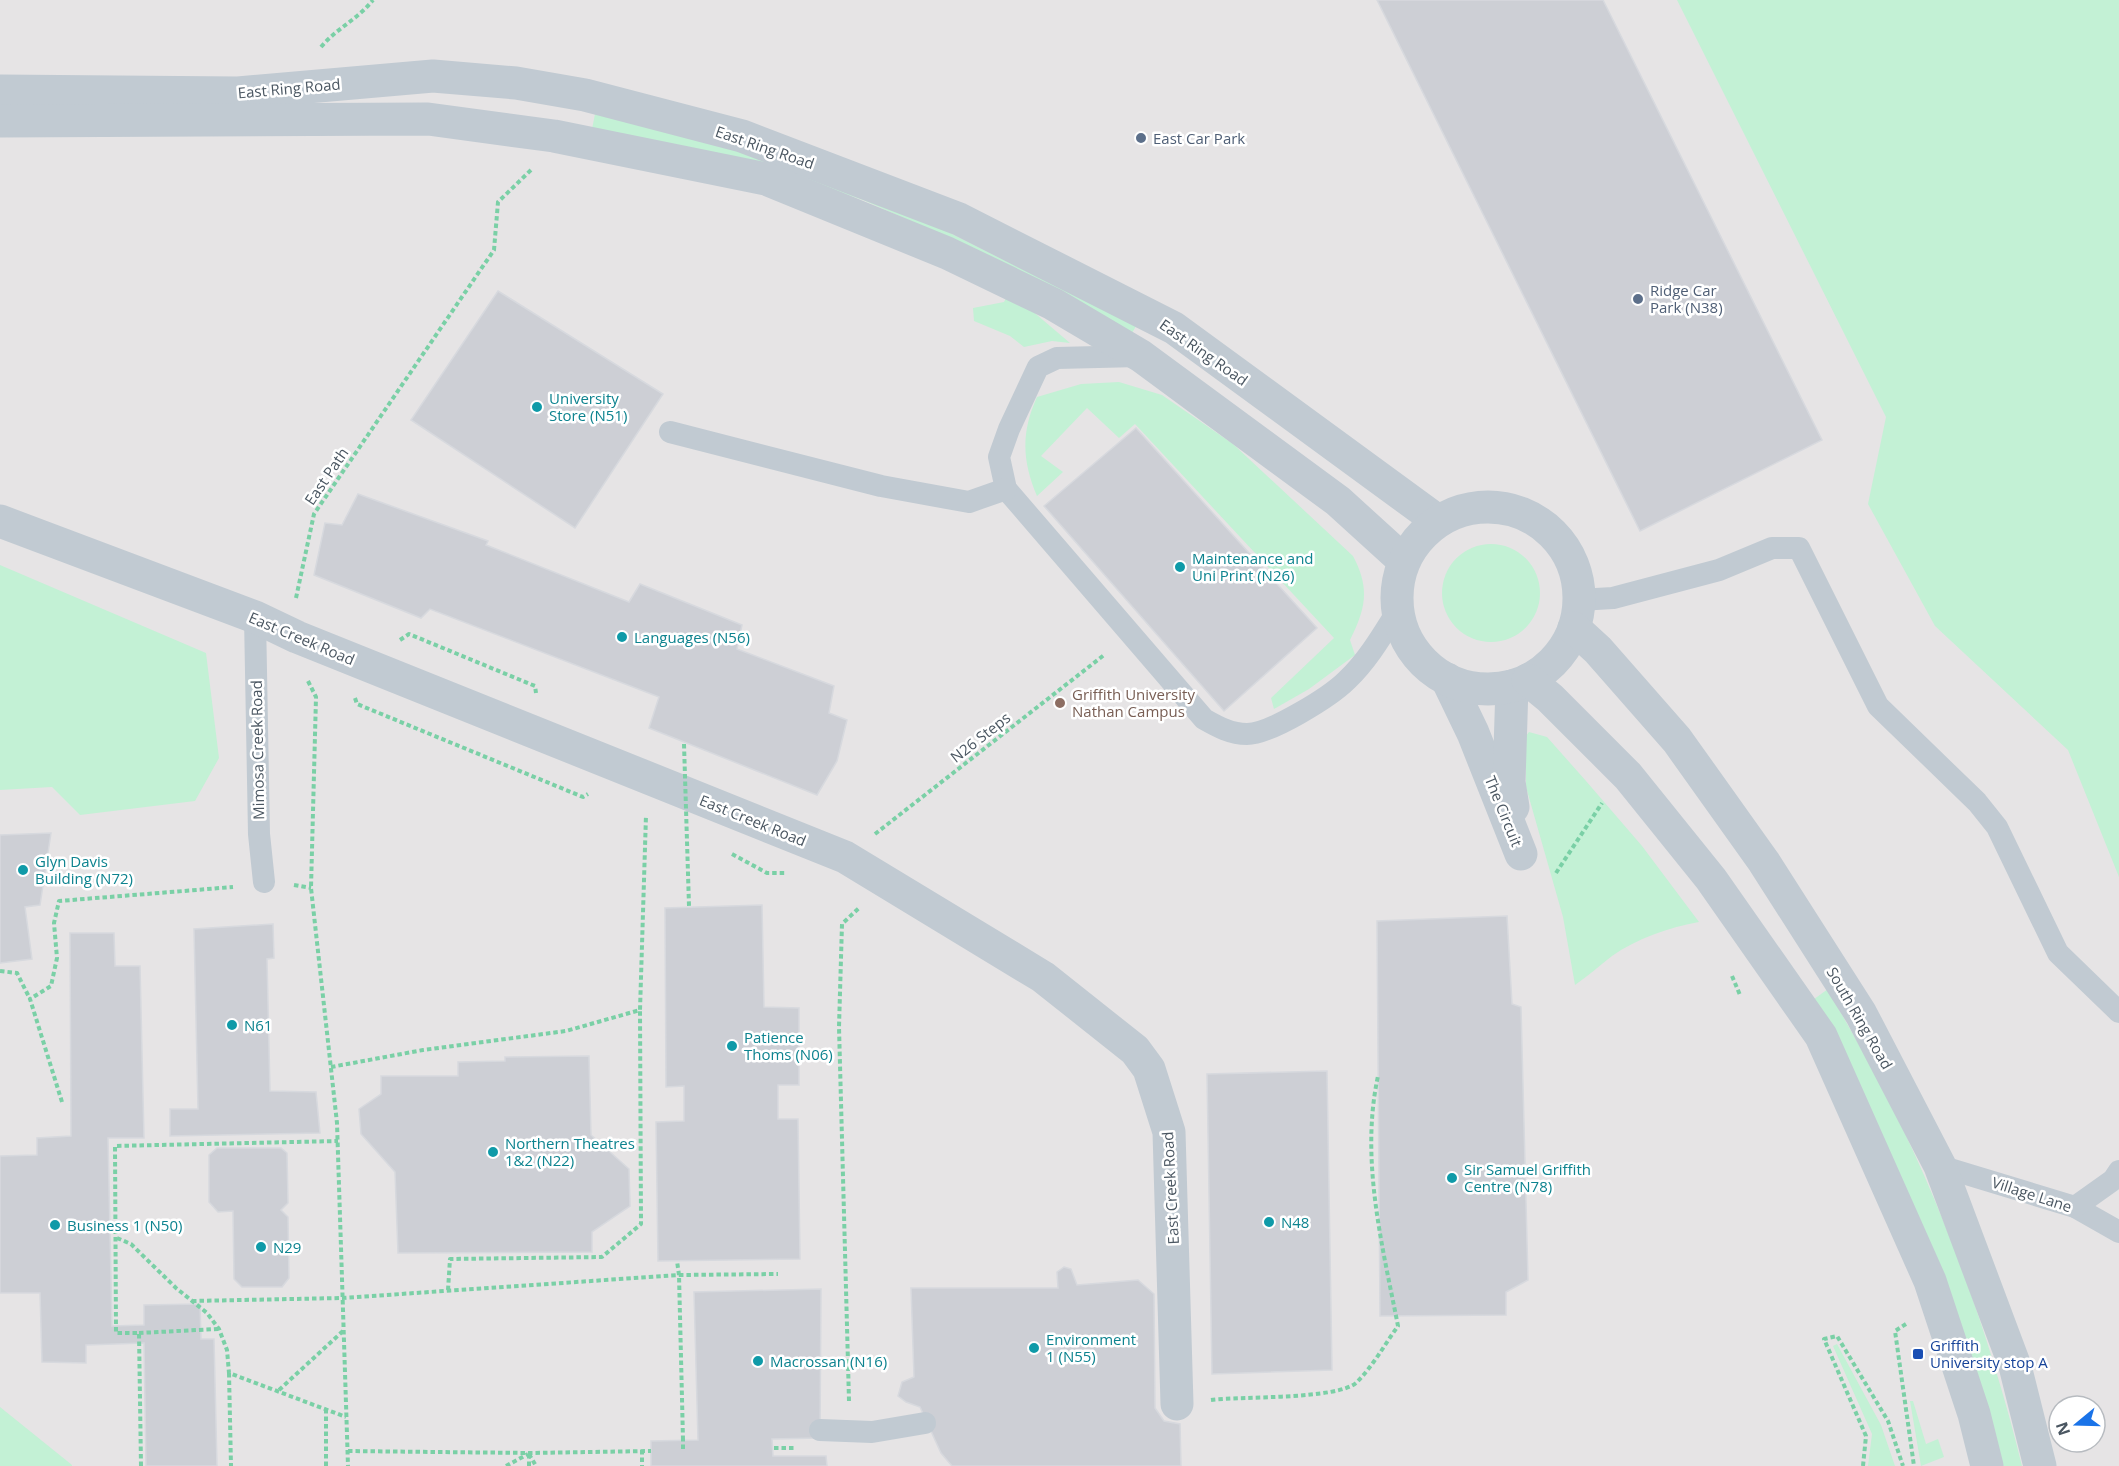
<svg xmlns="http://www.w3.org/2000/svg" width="2119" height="1466" viewBox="0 0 2119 1466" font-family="'Open Sans',sans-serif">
<rect width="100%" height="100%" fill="#f5f3f3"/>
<path fill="#e6e4e5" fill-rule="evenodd" d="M0,0H2119V1466H0ZM2059,1406H2095V1442H2059Z"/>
<g fill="#c3f1d5">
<path d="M1677,0H2119V877L2068,750L1935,626L1868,504L1886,417Z"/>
<path d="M595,114L703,139L884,200L1136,326L1131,335L981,252L863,200L824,187L591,134Z"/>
<path d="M1007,296L1030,309L1070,343L1052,341L1024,347L1010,336L974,321L973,308L1004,302Z"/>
<path d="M1119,382L1162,395L1233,444L1353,556C1370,588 1366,608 1350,640L1355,655L1309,689L1274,709L1271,698L1334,638L1135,424L1119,438L1087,408L1041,456L1063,472L1037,496C1022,461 1021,432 1037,397L1081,384Z"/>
<circle cx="1491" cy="593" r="49"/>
<path d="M0,565L206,653L219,758L195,801L80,815L52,787L0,790Z"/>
<path d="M1529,732L1547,737L1586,781L1642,846L1699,922C1670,927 1636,939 1612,956C1599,966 1588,976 1575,985L1563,917L1526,787V736Z"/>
<path d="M1828,989C1845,1021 1864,1053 1881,1085C1943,1205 1990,1335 2022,1466H2002L1810,1002Z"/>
<path d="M1837,1344L1881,1425L1895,1466H1868L1872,1434L1833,1346Z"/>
<path d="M1910,1401H1913L1926,1444L1938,1439L1944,1457L1921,1466Z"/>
<path d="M0,1407L72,1465V1466H0Z"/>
</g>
<g fill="#cdcfd5" stroke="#d7d9de" stroke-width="1.5">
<path d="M1377,0H1603L1822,440L1640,531Z"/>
<path d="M498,291L663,394L575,528L411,420Z"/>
<path d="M1136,428L1317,628L1224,711L1044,506Z"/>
<path d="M358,494L488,541L486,545L629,602L640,584L742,625L737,649L834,686L829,713L847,720L837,761L817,795L649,728L659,697L430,609L421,618L314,575L325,523L342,525Z"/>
<path d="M51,833L40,905L25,907L32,959L0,963V835Z"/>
<path d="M762,905L764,1007L799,1008V1085H778V1119H798L800,1259L658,1261L656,1122L684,1121V1086L666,1087L665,908Z"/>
<path d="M1507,916L1512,1004L1521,1007L1528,1280L1506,1292V1315L1380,1316L1377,921Z"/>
<path d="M273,924L274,958L267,959L270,1091L316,1092L320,1133L170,1136V1109H198L194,929Z"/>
<path d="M70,933H114L115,966H140L144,1138H108L112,1326L144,1325V1305L200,1304L201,1339H214L217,1466H146L144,1343L86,1345V1363L42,1362L40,1293H0V1156L37,1155V1138L71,1136Z"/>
<path d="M589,1056L591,1135L629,1169L630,1206L592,1232V1252L398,1253L395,1172L361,1134L359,1109L381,1094V1076H458V1062L505,1061V1057Z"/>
<path d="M1327,1071L1332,1370L1212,1374L1207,1074Z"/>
<path d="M217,1148H281L287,1153L288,1203L281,1210L288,1217L289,1278L282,1287H242L234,1279L233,1211L218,1212L209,1202V1155Z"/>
<path d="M1064,1267L1071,1269L1077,1285L1138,1280L1154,1294L1155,1408L1164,1421L1180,1424L1181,1466H952L941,1453L920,1407L906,1402L898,1396L902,1382L914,1377L911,1288H1058L1057,1272Z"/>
<path d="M821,1289L820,1438L772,1439L773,1456H826L827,1466H651V1441L698,1440L694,1292Z"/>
</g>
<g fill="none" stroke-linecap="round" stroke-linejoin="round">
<g stroke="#7ad0a6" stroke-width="4" stroke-dasharray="4.5 3" stroke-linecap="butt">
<path d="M321,47C337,28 358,19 373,0"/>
<path d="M296,598L314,514L494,250L498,202L531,170"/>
<path d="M400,640L409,634L535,686L536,693"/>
<path d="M308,681L316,697L311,888L337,1123L348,1466"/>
<path d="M355,698L357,704L583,797L588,794"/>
<path d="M875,834L1104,655"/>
<path d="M732,854L767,873H786"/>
<path d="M1556,873L1602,803"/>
<path d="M294,885L311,888"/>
<path d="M0,971L17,973L30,999"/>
<path d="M1732,976L1740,995"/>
<path d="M331,1067L423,1050L566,1031L640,1010L646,815"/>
<path d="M62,1102L30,999L51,986L57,958L54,923L59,901L233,887"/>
<path d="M117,1238L131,1244L176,1288L207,1313L219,1329L227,1350L229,1373L346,1417"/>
<path d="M448,1290L450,1259L602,1257L641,1224L640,1010"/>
<path d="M192,1301L342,1298L679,1275L677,1261"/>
<path d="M1906,1324L1895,1331L1914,1466"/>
<path d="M139,1333L218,1329"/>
<path d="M229,1373L231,1466"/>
<path d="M279,1390L343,1331"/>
<path d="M1211,1400C1241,1396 1339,1400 1357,1382C1373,1366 1385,1344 1398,1326C1382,1244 1360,1159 1378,1076"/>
<path d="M849,1401L839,1027L842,924L860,907"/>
<path d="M326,1409V1466"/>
<path d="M774,1448H796"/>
<path d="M683,1449V1440"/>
<path d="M642,1450V1466"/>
<path d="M348,1451L529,1453L651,1451"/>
<path d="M529,1454L536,1466"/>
<path d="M529,1454V1466"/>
<path d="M141,1466L139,1333H116L115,1146L338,1141"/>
<path d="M506,1466L528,1454"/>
<path d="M1863,1466L1866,1436L1824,1339L1837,1336L1888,1421L1903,1466"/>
</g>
<g stroke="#c1cad2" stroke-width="22">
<path d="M1139,356L1057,358L1038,367L1009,429L999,457L1006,489L1204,719C1218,727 1231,734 1247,734C1270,734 1330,697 1347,680C1368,660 1383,634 1398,610"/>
<path d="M670,432L881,486L969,502L1006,489"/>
<path d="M1579,600L1613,598L1719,570L1772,548H1799L1878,706L1977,802L1997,827L2058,953L2119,1012"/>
<path d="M255,617L259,834L264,882"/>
<path d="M1940,1166L2075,1207L2119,1232"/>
<path d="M2075,1207L2113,1180L2119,1171"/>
<path d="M820,1430L872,1432L925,1423"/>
</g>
<g stroke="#c1cad2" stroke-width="33">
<path d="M0,521L255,617L297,637L845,857L1043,977L1135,1050L1149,1069L1169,1132L1177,1404"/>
<path d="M1447,679L1473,733L1521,854"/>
<path d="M1512,686L1509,782L1513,807"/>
</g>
<g stroke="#c1cad2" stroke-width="33">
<path d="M0,91L238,93L433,76L516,83L585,95L742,136L959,219L1174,328L1438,521"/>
<path d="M0,121L428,119L554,136L766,179L947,253L1053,304L1141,356L1338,501L1404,561"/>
<circle cx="1488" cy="598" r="91"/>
<path d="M1574,628L1598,650L1677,740L1764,862L1861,1014L1940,1166L2015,1366L2040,1466"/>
<path d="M1528,680L1550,698L1628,776L1711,879L1821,1036L1930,1281L1974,1414L1987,1466"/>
</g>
<g stroke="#7ad0a6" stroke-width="4" stroke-dasharray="4.5 3" stroke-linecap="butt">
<path d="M684,744L689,906"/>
<path d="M683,1440L679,1275L778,1274"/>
</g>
</g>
<g fill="#5c6f8a" stroke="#fff" stroke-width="2">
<circle cx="1141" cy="138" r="6"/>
<circle cx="1638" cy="299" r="6"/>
</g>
<g fill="#0f9aa8" stroke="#fff" stroke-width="2">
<circle cx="537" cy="407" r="6"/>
<circle cx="1180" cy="567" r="6"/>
<circle cx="622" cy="637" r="6"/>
<circle cx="23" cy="870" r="6"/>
<circle cx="232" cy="1025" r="6"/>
<circle cx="732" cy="1046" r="6"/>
<circle cx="493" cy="1152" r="6"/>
<circle cx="1452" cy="1178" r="6"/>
<circle cx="1269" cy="1222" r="6"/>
<circle cx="55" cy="1225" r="6"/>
<circle cx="261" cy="1247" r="6"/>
<circle cx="1034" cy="1348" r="6"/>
<circle cx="758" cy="1361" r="6"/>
</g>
<circle fill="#8d6e63" stroke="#fff" stroke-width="2" cx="1060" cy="703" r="6"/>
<rect fill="#1a4fb4" stroke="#fff" stroke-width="2" x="1912" y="1348" width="12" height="12" rx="3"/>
<g text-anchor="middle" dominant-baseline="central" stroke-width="5" stroke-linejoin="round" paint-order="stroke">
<g font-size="15" fill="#4a5661" stroke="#fff">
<text transform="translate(289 88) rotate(-5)">East Ring Road</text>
<text transform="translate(765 147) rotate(19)">East Ring Road</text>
<text transform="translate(1204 352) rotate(35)">East Ring Road</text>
<text transform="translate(326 476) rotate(-56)">East Path</text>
<text transform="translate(302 638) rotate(23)">East Creek Road</text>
<text transform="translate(980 737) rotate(-38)">N26 Steps</text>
<text transform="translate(257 750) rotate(-91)">Mimosa Creek Road</text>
<text transform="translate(1504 811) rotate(68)">The Circuit</text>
<text transform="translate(753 820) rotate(22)">East Creek Road</text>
<text transform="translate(1860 1018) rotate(60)">South Ring Road</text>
<text transform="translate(1170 1188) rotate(-93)">East Creek Road</text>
<text transform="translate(2032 1194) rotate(18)">Village Lane</text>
</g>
<g font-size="15" fill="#4e5e75" stroke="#fff" text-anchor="start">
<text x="1153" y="138">East Car Park</text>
<text x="1650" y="290">Ridge Car<tspan x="1650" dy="17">Park (N38)</tspan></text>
</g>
<g font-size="15" fill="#0d838f" stroke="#fff" text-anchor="start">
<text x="549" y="398">University<tspan x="549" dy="17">Store (N51)</tspan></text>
<text x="1192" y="558">Maintenance and<tspan x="1192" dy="17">Uni Print (N26)</tspan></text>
<text x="634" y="637">Languages (N56)</text>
<text x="35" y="861">Glyn Davis<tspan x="35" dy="17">Building (N72)</tspan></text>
<text x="244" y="1025">N61</text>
<text x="744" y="1037">Patience<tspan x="744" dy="17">Thoms (N06)</tspan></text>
<text x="505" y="1143">Northern Theatres<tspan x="505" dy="17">1&amp;2 (N22)</tspan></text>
<text x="1464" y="1169">Sir Samuel Griffith<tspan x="1464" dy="17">Centre (N78)</tspan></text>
<text x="1281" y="1222">N48</text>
<text x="67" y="1225">Business 1 (N50)</text>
<text x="273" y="1247">N29</text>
<text x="1046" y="1339">Environment<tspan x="1046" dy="17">1 (N55)</tspan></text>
<text x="770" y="1361">Macrossan (N16)</text>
</g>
<g font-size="15" fill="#785e54" stroke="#fff" text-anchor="start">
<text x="1072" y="694">Griffith University<tspan x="1072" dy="17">Nathan Campus</tspan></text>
</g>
<g font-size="15" fill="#164399" stroke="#fff" text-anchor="start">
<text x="1930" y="1345">Griffith<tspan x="1930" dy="17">University stop A</tspan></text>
</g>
</g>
<g transform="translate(2077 1424) rotate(251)"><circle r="28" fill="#ffffff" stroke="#b7bbc0" stroke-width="1.5"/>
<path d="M0-4.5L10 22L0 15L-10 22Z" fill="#1a73e8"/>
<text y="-9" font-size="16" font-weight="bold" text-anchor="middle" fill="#4a5661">N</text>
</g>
</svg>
